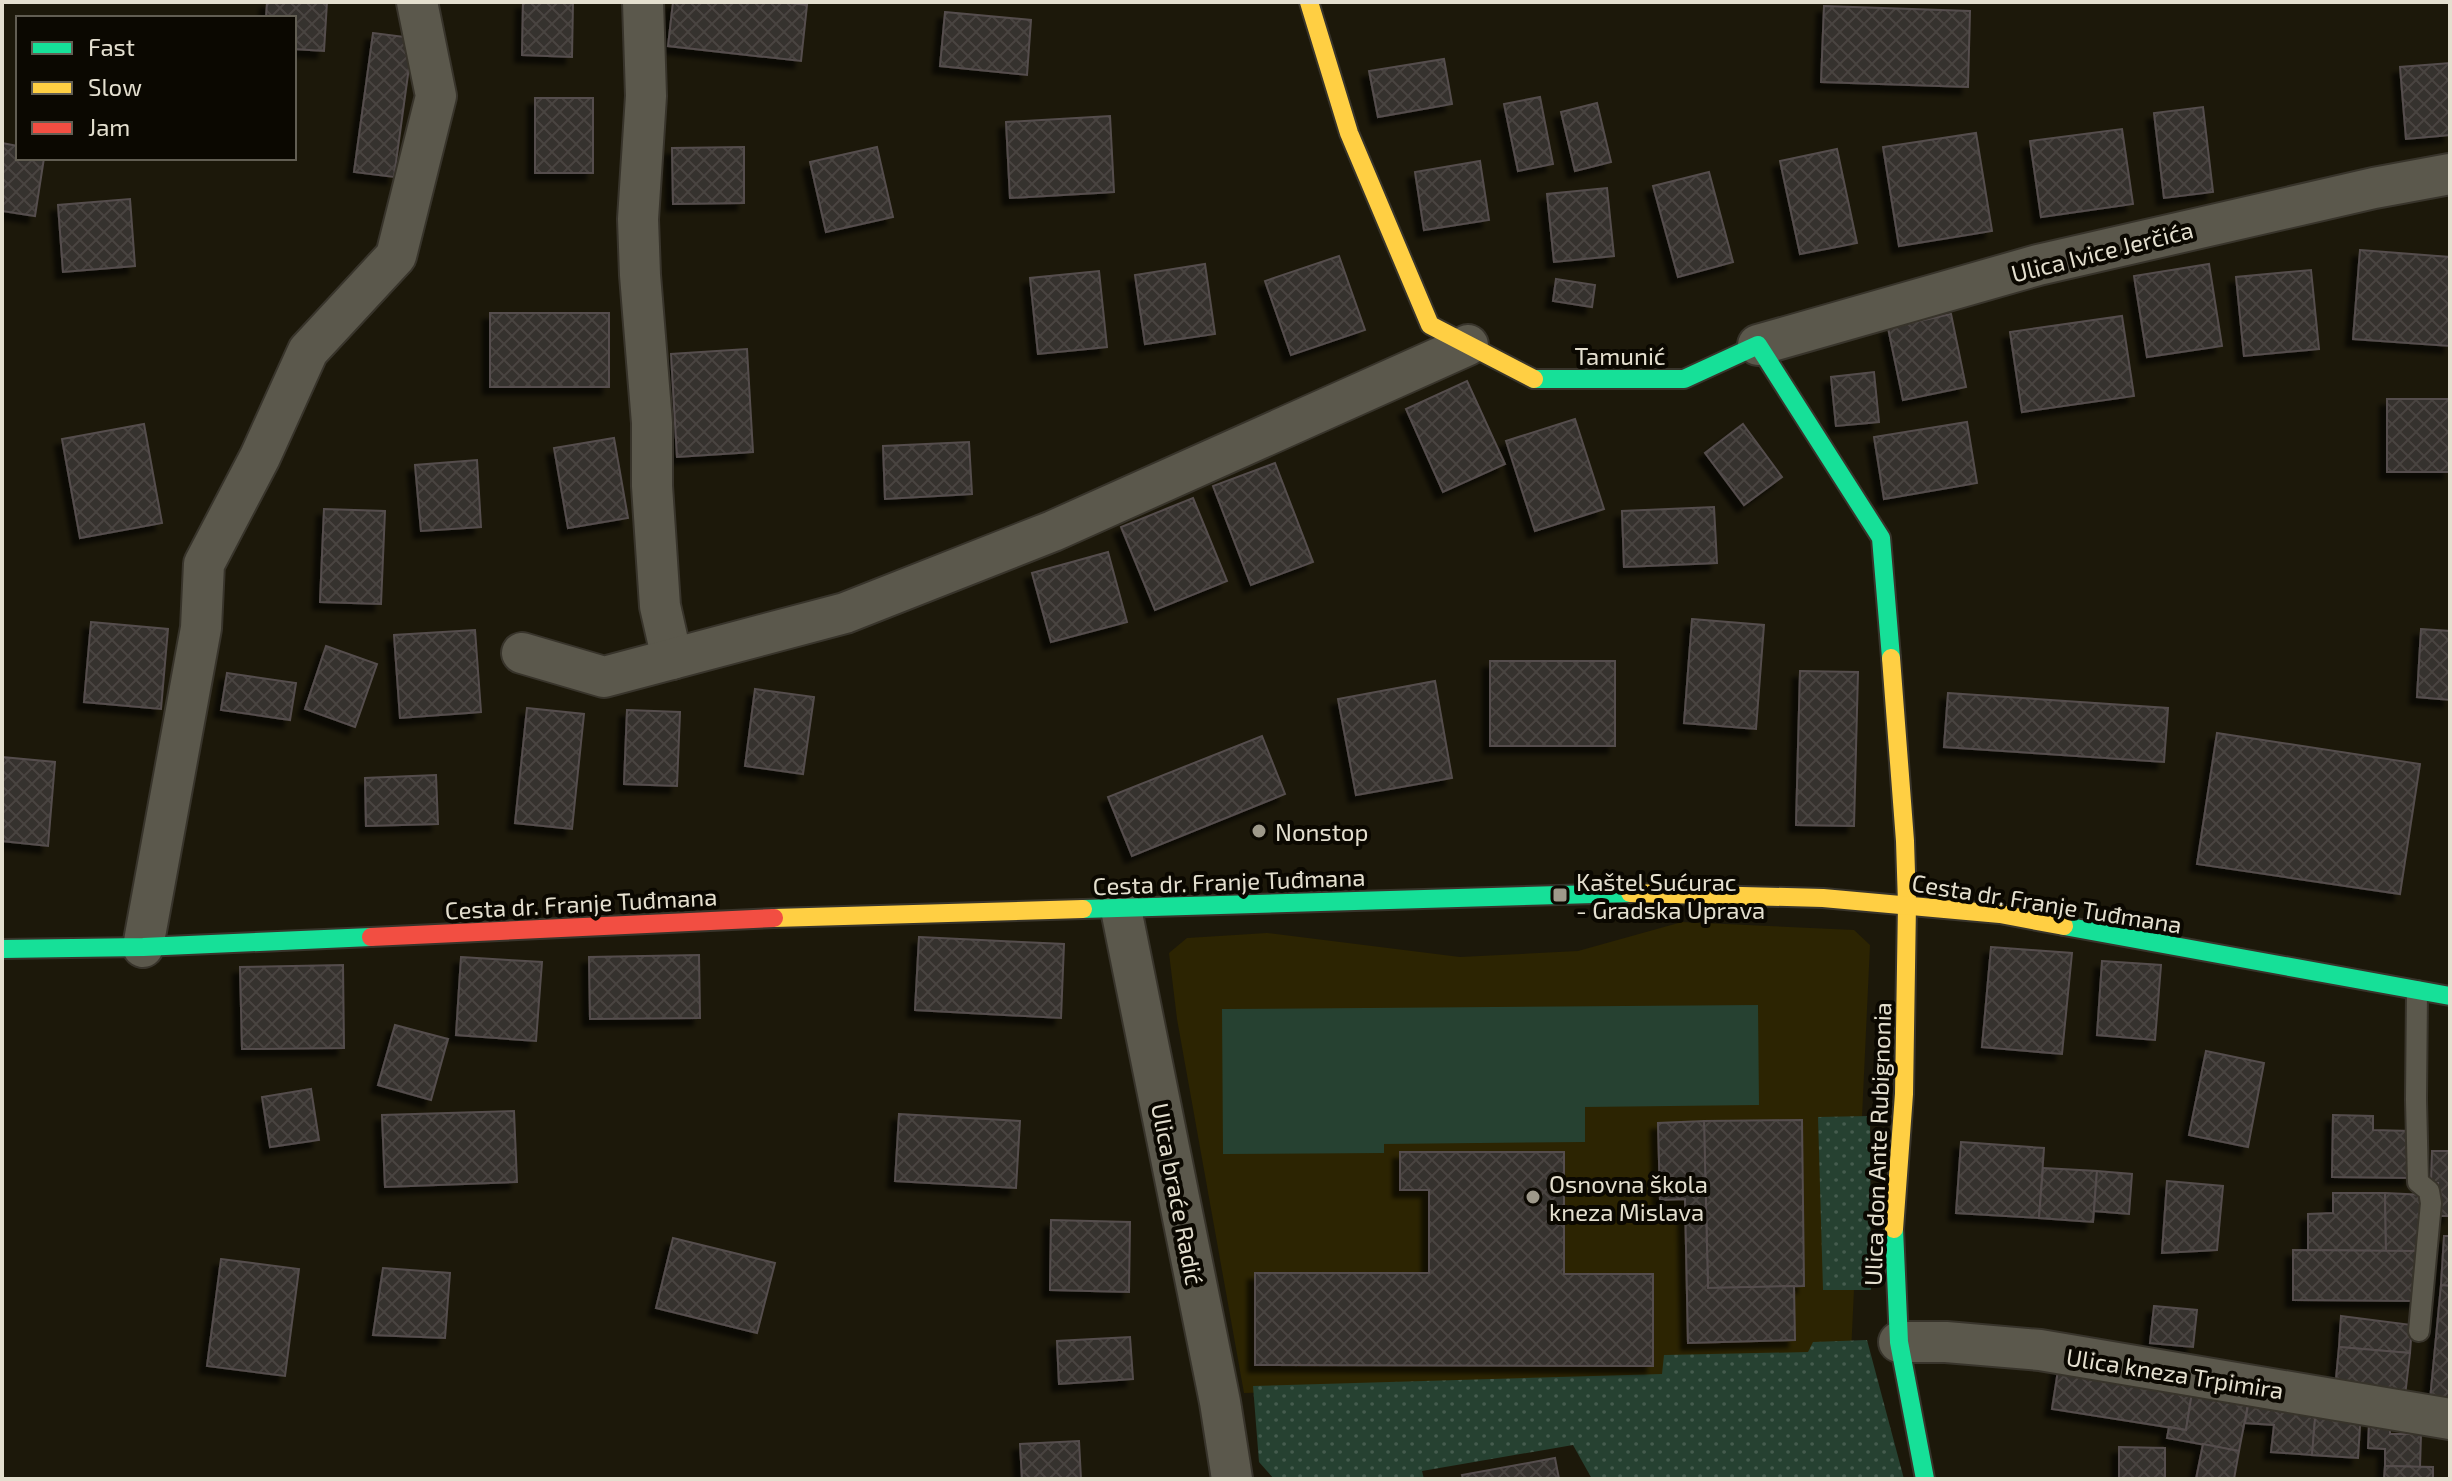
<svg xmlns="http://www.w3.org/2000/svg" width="2452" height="1481" viewBox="0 0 2452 1481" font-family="'Exo 2',sans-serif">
<defs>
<pattern id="grass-dots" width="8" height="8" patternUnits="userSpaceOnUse" patternTransform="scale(2)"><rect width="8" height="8" fill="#264131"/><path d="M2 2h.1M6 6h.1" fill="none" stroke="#455c4e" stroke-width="1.8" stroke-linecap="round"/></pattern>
<pattern id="building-cross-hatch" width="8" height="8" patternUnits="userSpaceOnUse" patternTransform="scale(2)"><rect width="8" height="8" fill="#35302d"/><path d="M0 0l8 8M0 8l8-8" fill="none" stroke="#484441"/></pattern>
<filter id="shadow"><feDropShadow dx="-7" dy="7" stdDeviation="2" flood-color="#0009"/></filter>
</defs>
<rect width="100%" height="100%" fill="#1c180a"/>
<path fill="#2c2402" d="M1682,922L1854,930L1870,945L1850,1375L1244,1393L1177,1019L1169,953L1187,938L1267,933L1460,957L1578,951Z"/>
<g fill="url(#grass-dots)">
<path d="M1870,1116L1871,1290H1823L1818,1117Z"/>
<path d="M1867,1340L1904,1479H1592L1573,1445L1422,1471L1424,1479H1274L1259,1462L1253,1386L1662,1374L1664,1355L1808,1352L1813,1342Z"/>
</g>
<path fill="#264131" d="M1758,1005L1759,1105L1585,1107V1142L1384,1144V1153L1223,1154L1222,1009Z"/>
<g fill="url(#building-cross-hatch)" stroke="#554e4d" stroke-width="2" filter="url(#shadow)">
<path d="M267,2H327L324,51L294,49V18H266Z"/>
<path d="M523,2H573L572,57L522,55Z"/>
<path d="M673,2H781L807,5L801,61L668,46Z"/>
<path d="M1824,6L1970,11L1968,87L1821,82Z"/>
<path d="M945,12L1031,20L1027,75L940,66Z"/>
<path d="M373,33L413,38L394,177L354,172Z"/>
<path d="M1444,59L1452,104L1378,117L1369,71Z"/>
<path d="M2450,63V135L2406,139L2400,67Z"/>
<path d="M1540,97L1553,164L1518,171L1504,104Z"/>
<rect x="535" y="98" width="58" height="75"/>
<path d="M1597,103L1611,162L1575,171L1561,112Z"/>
<path d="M2203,107L2213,192L2164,198L2154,113Z"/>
<path d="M1110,116L1114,192L1010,198L1006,122Z"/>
<path d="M2122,129L2133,204L2041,217L2030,141Z"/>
<path d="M1976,133L1992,231L1899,246L1883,147Z"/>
<path d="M2,143L18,146V158H44L35,216L2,211Z"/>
<path d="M744,147V203L673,204L672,148Z"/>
<path d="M877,147L893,217L826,232L810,162Z"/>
<path d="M1837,149L1857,243L1800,254L1780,161Z"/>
<path d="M1480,161L1489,220L1424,230L1415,172Z"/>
<path d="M1709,172L1733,262L1678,277L1653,186Z"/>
<path d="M1607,188L1614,256L1554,262L1547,194Z"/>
<path d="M130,199L135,266L63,272L58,205Z"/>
<path d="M2360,250L2450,257V346L2353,339Z"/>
<path d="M1339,256L1365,330L1291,355L1265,281Z"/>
<path d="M1205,264L1215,334L1145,344L1135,275Z"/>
<path d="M2209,264L2222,346L2147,357L2134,276Z"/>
<path d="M2311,270L2319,349L2244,356L2236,277Z"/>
<path d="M1099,271L1107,347L1038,354L1030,278Z"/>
<path d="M1556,279L1595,285L1592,307L1553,301Z"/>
<rect x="490" y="313" width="119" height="74"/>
<path d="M1951,314L1966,387L1903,400L1888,328Z"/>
<path d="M2122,316L2134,396L2022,412L2010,332Z"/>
<path d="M747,349L753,452L677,457L671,354Z"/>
<path d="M1874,372L1879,422L1836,426L1831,377Z"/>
<path d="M1467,381L1505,464L1443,492L1406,409Z"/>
<rect x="2387" y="399" width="63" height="73"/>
<path d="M1575,419L1604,509L1535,531L1506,441Z"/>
<path d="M1967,422L1977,483L1884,499L1874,437Z"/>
<path d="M144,424L162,523L80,538L62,439Z"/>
<path d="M1743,424L1782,477L1744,505L1705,453Z"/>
<path d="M614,438L628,518L568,528L554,448Z"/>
<path d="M969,442L972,494L885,499L883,446Z"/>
<path d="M477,460L481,527L421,531L415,465Z"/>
<path d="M1275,463L1313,562L1251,585L1213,486Z"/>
<path d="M1193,498L1227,581L1155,610L1121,527Z"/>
<path d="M1714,507L1717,563L1624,567L1622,511Z"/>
<path d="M324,509L385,511L381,604L320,602Z"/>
<path d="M1108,552L1127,622L1051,642L1032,573Z"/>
<path d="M1692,619L1764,625L1756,729L1684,723Z"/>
<path d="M91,622L168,629L161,709L84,702Z"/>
<path d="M2421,629L2450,631V700L2417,697Z"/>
<path d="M475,630L481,712L400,718L394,635Z"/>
<path d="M326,646L377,664L355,727L305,709Z"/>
<rect x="1490" y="661" width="125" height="85"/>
<path d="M1800,671L1858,672L1854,826L1796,825Z"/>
<path d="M227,673L296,683L290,720L221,710Z"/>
<path d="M1435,681L1452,778L1356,795L1338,699Z"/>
<path d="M755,689L814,697L803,774L745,766Z"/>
<path d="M1948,693L2168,708L2164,762L1944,747Z"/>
<path d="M527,708L584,714L572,829L515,823Z"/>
<path d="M627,710L680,712L677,786L624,784Z"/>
<path d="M2217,733L2420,764L2400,894L2197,864Z"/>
<path d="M1262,736L1285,794L1132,856L1108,797Z"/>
<path d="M2,757L55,762L48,846L2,841Z"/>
<path d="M436,775L438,824L366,826L365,778Z"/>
<path d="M919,937L1064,944L1061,1018L915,1010Z"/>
<path d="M1991,947L2072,953L2062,1054L1982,1047Z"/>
<path d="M699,955L700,1018L590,1019L589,957Z"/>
<path d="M461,957L542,962L536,1041L456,1035Z"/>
<path d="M2102,961L2161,965L2155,1040L2097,1035Z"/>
<path d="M343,965L344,1048L242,1049L240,967Z"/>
<path d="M395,1025L448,1039L431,1100L378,1085Z"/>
<path d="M2206,1051L2264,1063L2248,1147L2189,1135Z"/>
<path d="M311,1089L319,1140L270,1147L262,1097Z"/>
<path d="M514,1111L517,1182L385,1187L382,1115Z"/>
<path d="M899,1114L1020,1121L1016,1188L895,1181Z"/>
<path d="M2333,1115L2373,1116V1130L2411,1131V1178L2332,1177Z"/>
<path d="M1802,1120L1804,1286L1708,1288L1704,1121Z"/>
<path d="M1704,1121L1708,1288L1794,1286L1795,1340L1688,1343L1685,1199L1660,1200L1658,1123Z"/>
<path d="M1961,1142L2044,1148L2039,1218L1956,1213Z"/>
<path d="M2432,1151H2450V1216H2438V1183H2431Z"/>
<path d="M1400,1152H1564V1274H1653V1366L1255,1365V1273H1429V1190H1400Z"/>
<path d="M2043,1168L2097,1171L2093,1222L2039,1218Z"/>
<path d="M2097,1171L2132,1174L2129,1214L2094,1211Z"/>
<path d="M2167,1181L2223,1186L2217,1250L2162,1253Z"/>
<path d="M2333,1193H2385L2386,1251L2308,1250V1214L2333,1213Z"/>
<path d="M2385,1193L2425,1195L2419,1251H2386Z"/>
<path d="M1051,1220L1130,1222L1129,1292L1050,1290Z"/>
<path d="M2444,1236H2450V1286L2441,1285Z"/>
<path d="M673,1238L775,1263L757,1333L656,1308Z"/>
<path d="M2293,1250L2419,1251V1301L2293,1300Z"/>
<path d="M221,1259L299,1269L285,1376L207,1366Z"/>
<path d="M383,1268L450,1273L445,1338L373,1335Z"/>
<path d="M2441,1285L2450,1286V1402L2430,1400Z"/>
<path d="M2154,1306L2197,1310L2193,1347L2150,1343Z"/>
<path d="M2341,1316L2412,1325L2410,1353L2339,1347Z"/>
<path d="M1130,1337L1133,1379L1059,1384L1057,1341Z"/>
<path d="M2339,1347L2410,1353L2405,1396L2335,1389Z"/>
<path d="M2059,1364L2193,1386L2186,1430L2052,1409Z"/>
<path d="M2193,1386L2249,1399L2239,1451L2167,1438L2169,1427L2186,1430Z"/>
<path d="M2249,1399L2316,1407L2312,1455L2271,1452L2274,1425L2245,1423Z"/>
<path d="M2316,1407L2361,1410L2358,1458L2312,1455Z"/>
<path d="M2369,1423L2390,1424V1434H2421L2420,1467L2385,1466V1449L2368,1448Z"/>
<path d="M1079,1441L1081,1479H1022L1020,1444Z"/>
<path d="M2203,1444L2239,1451L2234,1479H2196Z"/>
<path d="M2119,1447L2165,1448V1479H2119Z"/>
<path d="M1555,1458L1559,1479H1463L1462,1475Z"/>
<path d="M2385,1466L2433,1467V1479H2384Z"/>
</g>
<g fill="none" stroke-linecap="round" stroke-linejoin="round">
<g stroke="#38342b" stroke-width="24">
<path id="lane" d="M2417,991L2416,1100L2418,1182L2429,1191L2431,1203L2419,1331"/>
</g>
<g stroke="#38342b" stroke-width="44">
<g id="street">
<path d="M643,2L646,96L638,219L640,275L652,423V486L660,606L672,659"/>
<path d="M1758,345L2038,265L2374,188L2450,174"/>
<path d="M522,653L604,677L845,613L1053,531L1468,345"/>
<path d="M1121,909L1220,1402L1232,1479"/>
<path d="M143,947L201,628L204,564L260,457L308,351L396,256L436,96L417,2"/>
<path d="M1899,1342H1946L2040,1350L2450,1419"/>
</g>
</g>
<g stroke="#38342b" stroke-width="22">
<g id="fast">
<path d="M1534,379H1684L1758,345L1881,538L1891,658"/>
<path d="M1083,909L1630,893"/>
<path d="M2064,926L2450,996"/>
<path d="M2,949L143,947L371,937"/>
<path d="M1894,1229L1899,1342L1925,1479"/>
</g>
</g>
<g stroke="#38342b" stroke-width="22">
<g id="slow">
<path d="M1309,2L1349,133L1430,325L1534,379"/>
<path d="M1891,658L1905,841L1907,904L1904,1094L1894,1229"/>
<path d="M1630,893L1823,898L2000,914L2064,926"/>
<path d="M774,918L1083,909"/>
</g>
</g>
<g stroke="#38342b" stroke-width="22">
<path id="jam" d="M371,937L774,918"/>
</g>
<use href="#lane" stroke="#5b584c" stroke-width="20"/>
<use href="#street" stroke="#5b584c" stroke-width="40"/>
<use href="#fast" stroke="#16e098" stroke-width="18"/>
<use href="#slow" stroke="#ffcf43" stroke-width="18"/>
<use href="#jam" stroke="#f24e42" stroke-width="18"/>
</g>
<g fill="#9e998a" stroke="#0b0801" stroke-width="3">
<circle cx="1259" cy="831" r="8"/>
<rect x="1552" y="887" width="16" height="16" rx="4"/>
<circle cx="1533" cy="1197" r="8"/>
</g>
<g text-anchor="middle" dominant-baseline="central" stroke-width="8" stroke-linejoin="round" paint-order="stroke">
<g font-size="24" fill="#e4dfcf" stroke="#0b0801">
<text transform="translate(2102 251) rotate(-14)">Ulica Ivice Jerčića</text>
<text x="1620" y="355">Tamunić</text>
<text transform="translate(1229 881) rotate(-2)">Cesta dr. Franje Tuđmana</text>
<text transform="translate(581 903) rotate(-3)">Cesta dr. Franje Tuđmana</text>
<text transform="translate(2047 903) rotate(9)">Cesta dr. Franje Tuđmana</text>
<text transform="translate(1877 1144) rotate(-88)">Ulica don Ante Rubignonia</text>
<text transform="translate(1178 1194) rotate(79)">Ulica braće Radić</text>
<text transform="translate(2175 1373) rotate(9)">Ulica kneza Trpimira</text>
</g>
<g font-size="24" fill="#e4dfcf" stroke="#0b0801" text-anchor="start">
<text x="1275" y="831">Nonstop</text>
<text x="1576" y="881">Kaštel Sućurac<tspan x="1576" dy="28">- Gradska Uprava</tspan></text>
<text x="1549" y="1183">Osnovna škola<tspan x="1549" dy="28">kneza Mislava</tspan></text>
</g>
</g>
<rect width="2452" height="1481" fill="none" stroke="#e4dfcf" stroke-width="8"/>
<rect x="16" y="16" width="280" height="144" fill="#0b0801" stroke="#625e53" stroke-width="2"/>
<rect x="32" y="42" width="40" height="12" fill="#16e098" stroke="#625e53" stroke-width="2"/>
<text x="88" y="56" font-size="24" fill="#e4dfcf">Fast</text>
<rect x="32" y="82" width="40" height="12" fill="#ffcf43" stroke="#625e53" stroke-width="2"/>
<text x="88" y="96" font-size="24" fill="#e4dfcf">Slow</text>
<rect x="32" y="122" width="40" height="12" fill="#f24e42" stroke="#625e53" stroke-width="2"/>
<text x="88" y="136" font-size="24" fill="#e4dfcf">Jam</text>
</svg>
